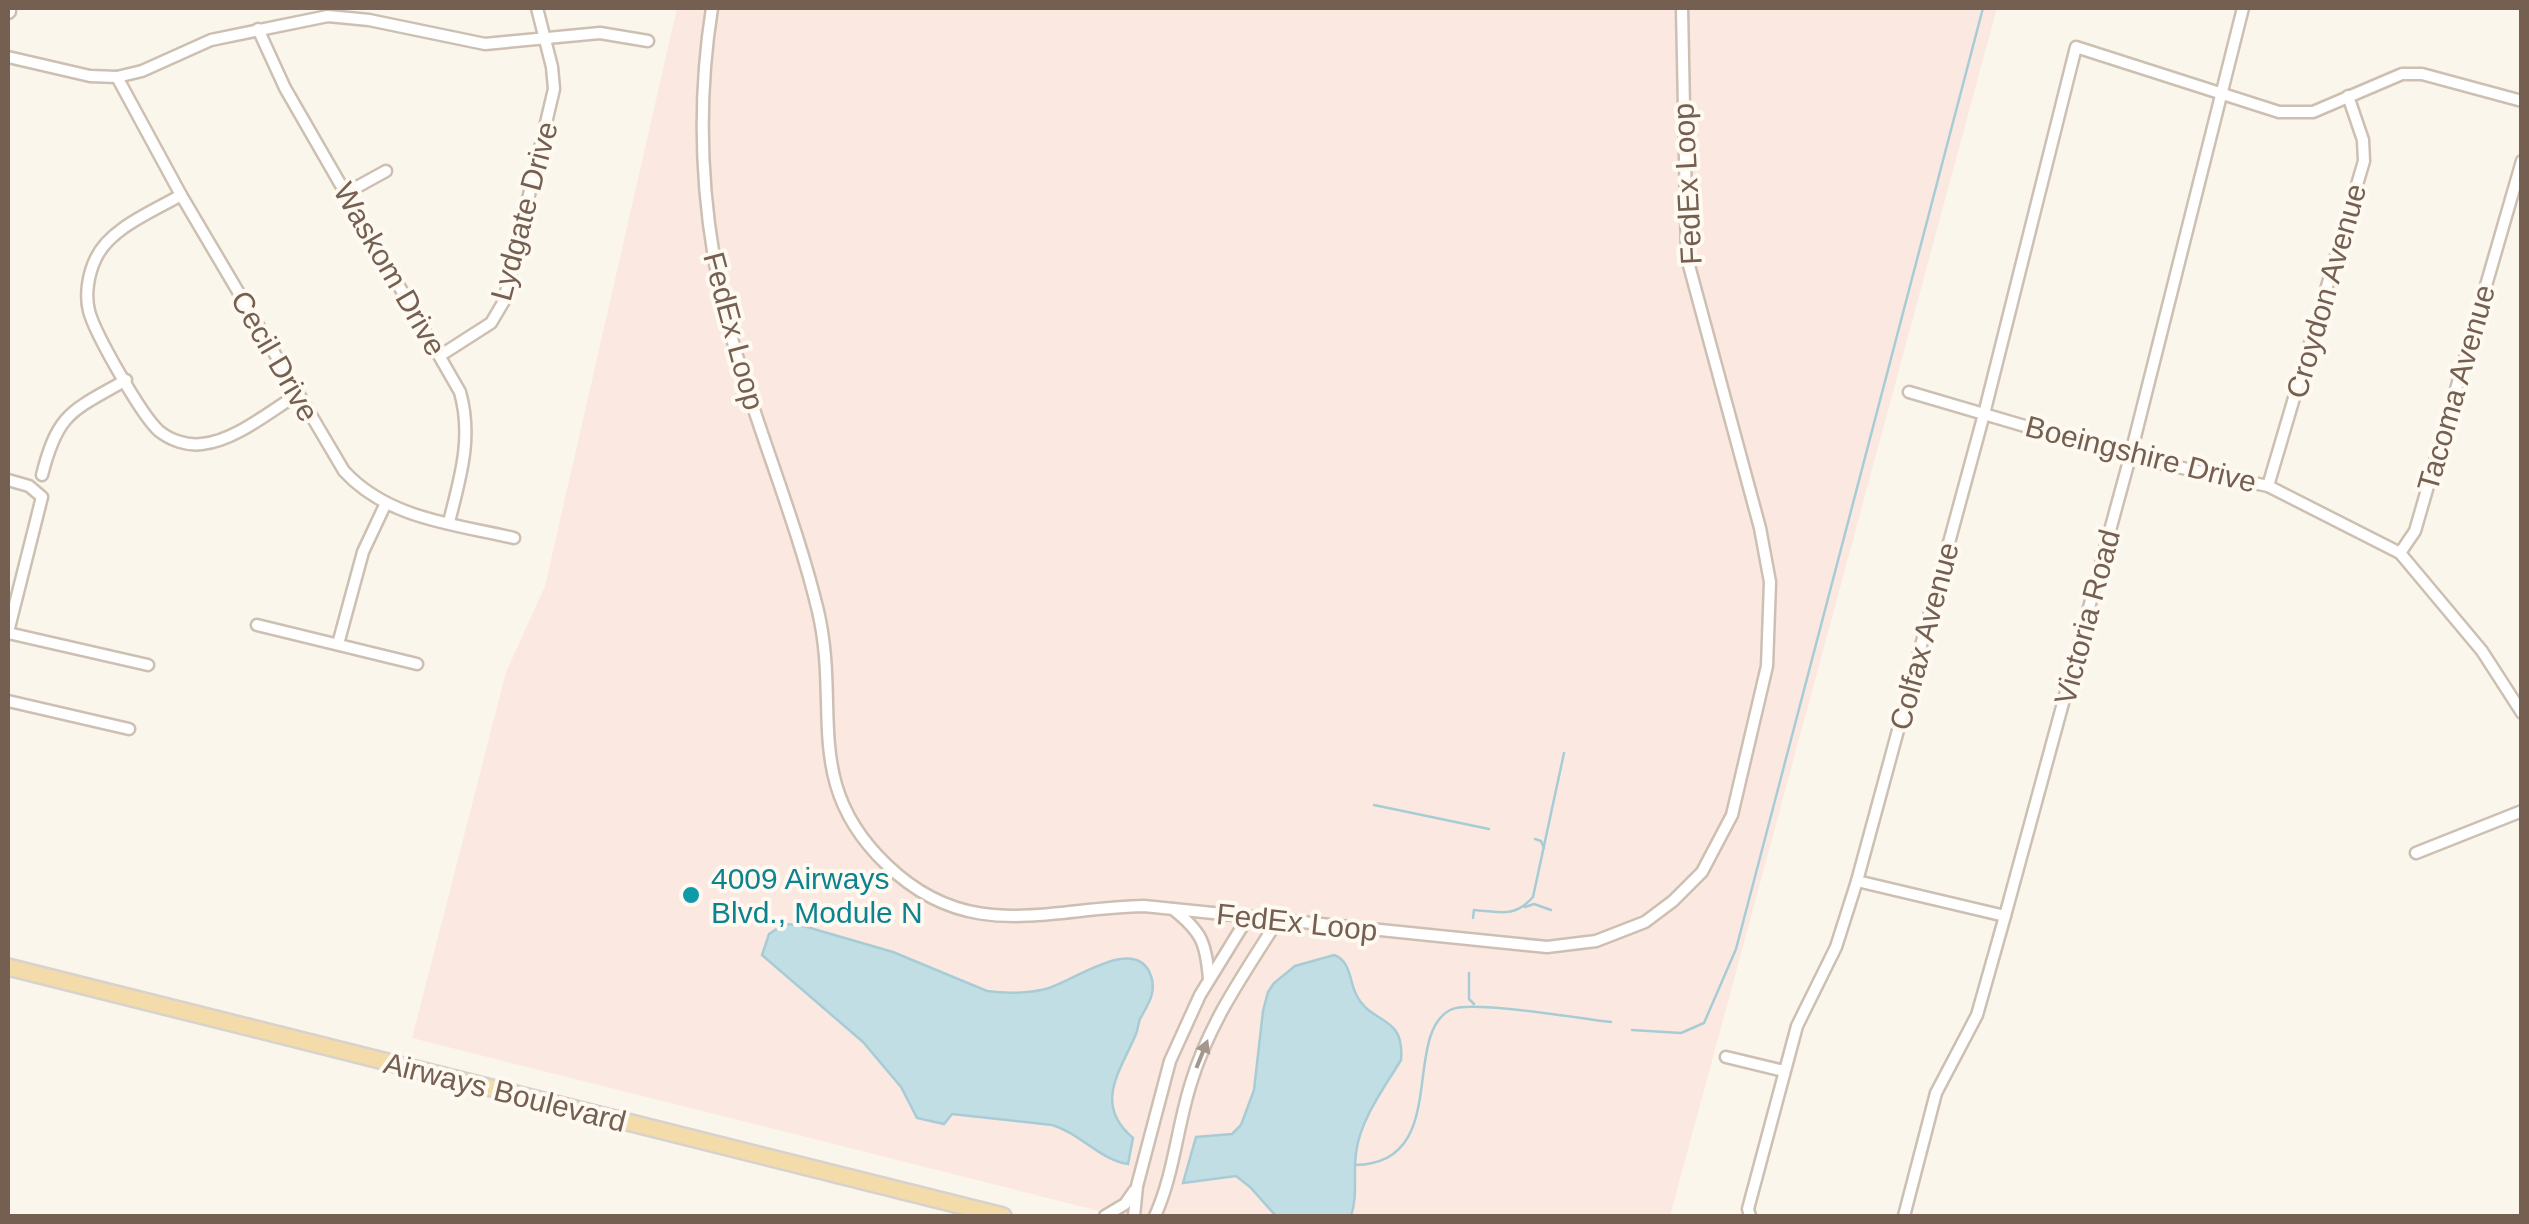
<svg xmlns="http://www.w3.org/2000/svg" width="2529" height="1224" viewBox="0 0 2529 1224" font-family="Helvetica,sans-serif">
<rect width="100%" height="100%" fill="#fbf6ec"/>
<path fill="#fbe9e1" d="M677,8H1997L1670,1216H1119L412,1038L506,672L545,586Z"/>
<g fill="#c1dee4" stroke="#a8ccd5" stroke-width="2.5">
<path d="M784,924L800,925L893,952L987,991C1009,994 1028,994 1049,988C1075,980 1137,934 1151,976C1157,993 1147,1006 1140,1019C1138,1024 1138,1029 1136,1034C1120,1072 1093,1104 1133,1138L1128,1164C1100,1160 1080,1133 1052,1125L952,1114L944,1124L917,1118L901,1087L863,1042L762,955L769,934Z"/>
<path d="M1334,955C1351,961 1349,980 1356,994C1371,1026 1405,1013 1401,1060C1384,1088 1360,1120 1356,1153C1353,1175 1358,1195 1351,1216H1276L1250,1187L1236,1176L1183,1183L1196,1137L1232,1134L1241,1125L1254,1090L1263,1011L1268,992L1274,983L1295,966Z"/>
</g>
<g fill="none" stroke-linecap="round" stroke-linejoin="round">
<g stroke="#a8ccd5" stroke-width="2.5">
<path d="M1374,805L1489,829"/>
<path d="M1535,839L1541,841L1544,848"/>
<path d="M1525,907L1534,904L1551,910"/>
<path d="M1473,918L1474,910C1499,912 1515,918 1533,897L1564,753"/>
<path d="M1469,973V999L1474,1004"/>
<path d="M1632,1030L1681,1033L1704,1023L1736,949L1983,8"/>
<path d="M1355,1165C1451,1164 1401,1036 1450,1010C1470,999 1582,1019 1611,1022"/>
</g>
<g stroke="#cdbfb2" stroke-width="15">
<g id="street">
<path d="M712,8C693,128 704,249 740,366C765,448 798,528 818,611C841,709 801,783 887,865C969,944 1047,908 1144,906L1547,947L1596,941L1645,922L1673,901L1702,872L1732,815L1767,666L1770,582L1760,528L1687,258L1682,8"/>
<path d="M258,29L285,88L460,392C473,438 460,478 449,522"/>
<path d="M8,57L90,76L117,77L142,71L211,40L328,16L369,20L485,44L600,33L648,41"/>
<path d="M117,77L181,195L344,471C388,519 454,524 514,538"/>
<path d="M346,193L386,171"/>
<path d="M181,195C154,211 110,228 96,258C88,274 85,295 89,311C95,334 142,416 159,431C170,440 187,446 202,444C235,441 270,411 297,395"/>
<path d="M441,355L491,323L504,301L554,89L552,67L537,8"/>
<path d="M1909,392L2130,457L2268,486L2400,553L2482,651L2522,713"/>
<path d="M42,475C58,412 72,411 126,380"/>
<path d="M8,480L29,486L42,497L8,632"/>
<path d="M2268,486L2364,161L2363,140L2348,96"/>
<path d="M2400,553L2415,531L2522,161"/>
<path d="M257,625L417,664"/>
<path d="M8,633L148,665"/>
<path d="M338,644L363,552L385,505"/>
<path d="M8,701L129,729"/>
<path d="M2416,853L2522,811"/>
<path d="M1857,881L2005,916"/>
<path d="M1173,909C1202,932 1206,943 1209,979"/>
<path d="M1726,1057L1784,1071"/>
<path d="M1105,1216L1125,1204L1134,1191"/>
<path d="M1134,1216L1137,1186L1170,1061L1200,995L1248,917"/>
<path d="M1155,1216C1174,1174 1177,1127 1191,1083C1209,1023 1245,972 1278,920"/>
<path d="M1750,1216L1748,1209L1797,1026L1836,947L1857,881L1984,414L2076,47L2279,112H2313L2402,74H2422L2522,101"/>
<path d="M1904,1216L1936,1093L1977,1015L2005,916L2130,457L2243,8"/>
</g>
</g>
<g stroke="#d0bfaf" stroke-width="19">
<path id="secondary" d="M8,11V8"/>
</g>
<g stroke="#d8d2ce" stroke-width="20">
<path id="primary" d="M8,967L1003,1216"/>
</g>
<use href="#street" stroke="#fff" stroke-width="10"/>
<use href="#secondary" stroke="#fff" stroke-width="14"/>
<use href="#primary" stroke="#f4dcaa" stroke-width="15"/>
</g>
<defs><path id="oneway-solid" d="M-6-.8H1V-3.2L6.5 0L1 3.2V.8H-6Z" transform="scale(2.5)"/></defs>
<use fill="#a5978d" href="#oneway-solid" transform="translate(1202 1054) rotate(-68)"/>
<circle fill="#0f9aa8" stroke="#fefaf2" stroke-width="4" cx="691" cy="895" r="10"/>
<g text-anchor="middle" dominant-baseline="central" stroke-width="8" stroke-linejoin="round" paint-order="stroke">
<g font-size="30" fill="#755f50" stroke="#fefaf2">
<text transform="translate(1687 184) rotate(-93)">FedEx Loop</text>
<text transform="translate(524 211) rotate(-75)">Lydgate Drive</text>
<text transform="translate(390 269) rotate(60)">Waskom Drive</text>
<text transform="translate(2326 291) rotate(-74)">Croydon Avenue</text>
<text transform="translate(734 331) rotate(75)">FedEx Loop</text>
<text transform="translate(275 356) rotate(60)">Cecil Drive</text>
<text transform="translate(2456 388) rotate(-74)">Tacoma Avenue</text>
<text transform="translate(2141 454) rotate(14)">Boeingshire Drive</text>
<text transform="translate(2087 617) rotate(-75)">Victoria Road</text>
<text transform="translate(1924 636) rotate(-75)">Colfax Avenue</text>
<text transform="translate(1297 922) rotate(6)">FedEx Loop</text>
<text transform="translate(505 1092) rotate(14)">Airways Boulevard</text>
</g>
<g font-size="30" fill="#0d838f" stroke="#fefaf2" text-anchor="start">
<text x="711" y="878">4009 Airways<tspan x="711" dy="34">Blvd., Module N</tspan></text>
</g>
</g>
<rect width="2529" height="1224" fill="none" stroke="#755f50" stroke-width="20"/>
</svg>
